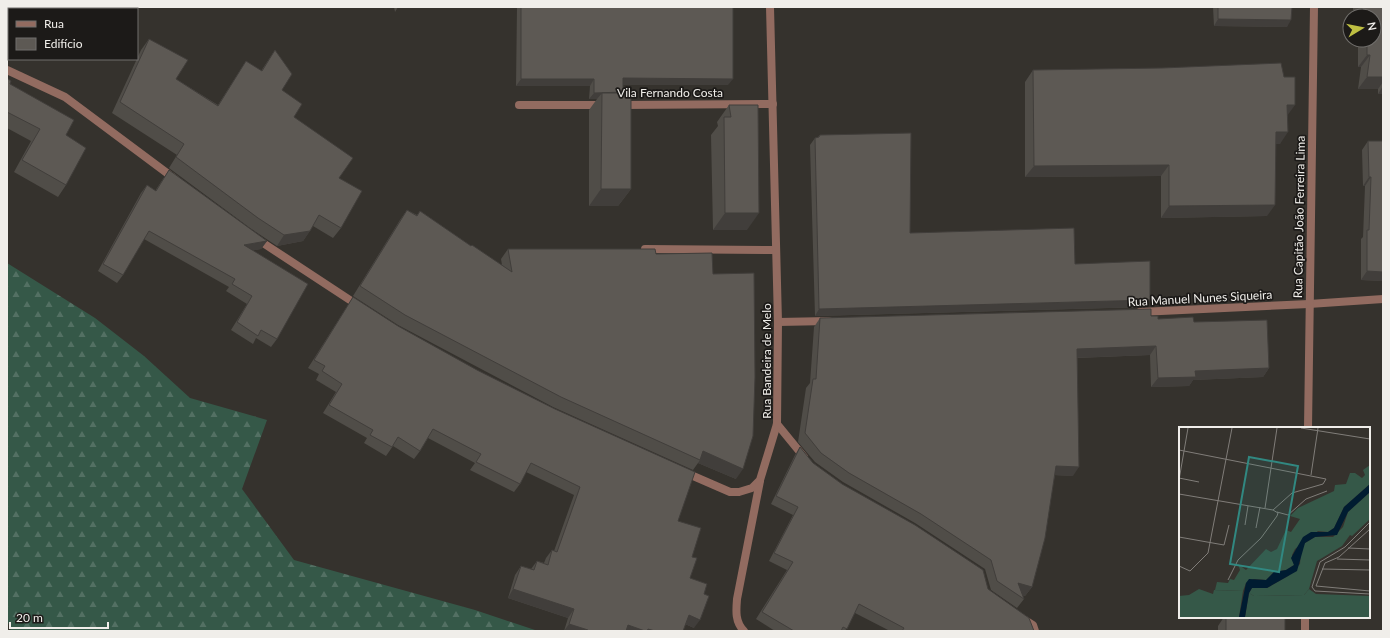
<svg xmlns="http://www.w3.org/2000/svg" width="1390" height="638" viewBox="0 0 1390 638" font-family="Lato,sans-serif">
<defs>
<pattern id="forest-firs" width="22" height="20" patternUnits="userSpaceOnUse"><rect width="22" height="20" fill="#355848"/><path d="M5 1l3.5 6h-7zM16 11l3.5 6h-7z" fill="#537063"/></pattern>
</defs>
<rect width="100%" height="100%" fill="#35322d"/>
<path fill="url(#forest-firs)" d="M7,263L95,318L144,356L190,398L267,420L242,489L294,560L475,610L538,631H11L7,619Z"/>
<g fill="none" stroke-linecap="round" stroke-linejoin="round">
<g stroke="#926b60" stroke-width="8">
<path d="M777,424L804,457"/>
<path d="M1022,618L1033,625L1035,631"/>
</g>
<g stroke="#926b60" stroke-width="8">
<path d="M7,70L65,97L175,179"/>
<path d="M519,105H604"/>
<path d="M621,105L773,104"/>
<path d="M257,239L359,306"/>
<path d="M645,249L776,250"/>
<path d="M1140,312L1309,304L1383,299"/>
<path d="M778,322L829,321"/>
<path d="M1308,428L1314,7"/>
<path d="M684,472L730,492H739L752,488L760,480L777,424L778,322L770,7"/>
<path d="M744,631C735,622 736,611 737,599L760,481"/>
<path d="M1305,631V617"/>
</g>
</g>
<g fill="#504d48">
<path d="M394,7H398L395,12Z"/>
<path d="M517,7H733L728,85H623V92L631,189L618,206H589V110L597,99H589L590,86H516Z"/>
<path d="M1213,7H1292L1287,27L1214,26Z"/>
<path d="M1353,7H1383V94H1378V89H1358L1361,67H1358V40H1374V16H1353Z"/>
<path d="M149,39L176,79L218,105L246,61L261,71L275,50L282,90L294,117L339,178L341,228L333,238L313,226L303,241L277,246L250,228L169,168L177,155L112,113L141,50Z"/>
<path d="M1033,70L1288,116L1280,144H1275L1267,216L1161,218V176L1025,177V82Z"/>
<path d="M7,78L10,84L66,135V185L58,197L14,172L31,141L7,128Z"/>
<path d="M729,105H758L747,230H713L711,135L718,126L717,122Z"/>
<path d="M820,135L910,233L1075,264L1146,307L815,316L810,145L815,138H817Z"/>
<path d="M1368,141H1383V281L1361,280V239L1363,237L1365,186H1363L1362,150Z"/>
<path d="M169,170L267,241L261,249L253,250L277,339L271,347L256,338L253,344L231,330L247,304L226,291L229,287L144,239L123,275L117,283L98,271L141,193L147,185L155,191Z"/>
<path d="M407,210L417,215L420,211L471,246L502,265L501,259L508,249L656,254L713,274L736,479L698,463L693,470L553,407L398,325L353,296L400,220Z"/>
<path d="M353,297L678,521L692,557L690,578L694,628L685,624L683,631H564L568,618L508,598L515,575L521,566L531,569L537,561L544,563L546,558L552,550L554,551L574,495L526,472L520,484L514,492L470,470L475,463L428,438L420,451L414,459L393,446L386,456L364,443L367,438L323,413L336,392L316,380L319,374L308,368Z"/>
<path d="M1151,316L1158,319L1194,322L1269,368L1263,377L1193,380L1189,386L1151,387L1150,355L1077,358L1073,476L1055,475L1032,587L1025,596L1022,595L1024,599L1017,608L991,590L985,569L915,523L843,482L815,462L798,442L806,388L810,383L814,327L820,318Z"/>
<path d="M800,447L813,463L988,589L1034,631H890L855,613L845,631H775L756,619L787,570L769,561L793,515L771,504L795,455Z"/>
<path d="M1224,617H1285V631H1218V626Z"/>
</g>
<g fill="#413e3b">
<path d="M1218,19L1291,20L1287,27L1214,26Z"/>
<path d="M7,34L9,35V43H7Z"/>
<path d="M1367,55H1370L1361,67H1358Z"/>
<path d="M1367,77H1383V82L1378,89H1358Z"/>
<path d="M623,78L733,79L728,85H619Z"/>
<path d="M521,79H594L590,86H516Z"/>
<path d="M1383,86V94H1378Z"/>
<path d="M623,92L602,93L597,99H589L594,93Z"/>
<path d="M1287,105H1295L1287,116Z"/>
<path d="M1276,132H1288L1280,144H1267Z"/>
<path d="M1169,165L1161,176L1025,177L1034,166Z"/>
<path d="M1369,177H1371L1365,186H1363Z"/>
<path d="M601,189H631L618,206H589Z"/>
<path d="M1275,205L1267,216L1161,218L1169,206Z"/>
<path d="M725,213H759L747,230H713Z"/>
<path d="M310,231L303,241L277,246L284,235Z"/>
<path d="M267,241L261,249L239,253L244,245Z"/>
<path d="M1367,271L1383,272V281L1361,280Z"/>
<path d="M1150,300L1146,307L815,316L819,309Z"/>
<path d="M1156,346L1150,355L1071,358L1077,349Z"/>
<path d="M1269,368L1263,377L1193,380L1189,386L1151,387L1158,378L1195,371Z"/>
<path d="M703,451L743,469L736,479L698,463L700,460Z"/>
<path d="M1056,466L1079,467L1073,476L1050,475Z"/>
<path d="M1018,583L1032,587L1025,596L1015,593Z"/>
<path d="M513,589L574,609L568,618L508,598Z"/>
<path d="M689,615L700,620L694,628L683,623Z"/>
<path d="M569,624L588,630L587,631H564Z"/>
<path d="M628,625L645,631H624Z"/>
<path d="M648,629L655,631H646Z"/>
</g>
<g fill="#5d5954" stroke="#413e3b">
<path d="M7,7H15L22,9H9V35L7,34Z"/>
<path d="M26,7H79L78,9H25Z"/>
<path d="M521,7H733V79L623,78V92L594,93V79H521Z"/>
<path d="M1218,7H1292L1291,20L1218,19Z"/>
<path d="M1362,7H1383V77H1367L1370,55H1367V40H1374V16H1362Z"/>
<path d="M149,39L188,60L176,79L218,106L246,61L262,71L275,50L292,74L282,90L302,104L294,117L353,158L339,178L362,191L341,228L319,215L310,231L284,235L258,218L176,157L184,144L120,102Z"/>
<path d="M1281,63L1284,77H1295V105H1287L1288,132H1276L1275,205L1169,206V165L1034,166L1033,70L1162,68Z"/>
<path d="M7,78L11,81L10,84L74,120L66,135L86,148L66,185L22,160L40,129L7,112Z"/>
<path d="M602,93H631V189H601Z"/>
<path d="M729,105H758L759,213H725L724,117H731Z"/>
<path d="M911,133L910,233L1074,228L1075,264L1150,261V300L819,309L815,138L819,137L820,135Z"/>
<path d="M1368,141H1383V272L1367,271V230H1369L1371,177H1369Z"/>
<path d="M169,170L267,241L244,245L308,284L277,339L261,330L258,336L237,322L252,296L232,284L235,279L149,231L123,275L103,264L147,185L156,191Z"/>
<path d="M407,210L417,216L420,211L471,246L472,245L512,272L508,249H655L656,254L712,253L713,274L754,273L755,377L753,436L743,469L703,451L700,460L561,397L405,315L360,286Z"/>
<path d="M353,297L398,326L477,370L555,409L695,472L678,521L701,528L692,557L697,558L690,578L707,584L704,594L709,596L700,620L689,615L683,631H655L648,629L647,631H645L628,625L626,631H588V630L569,624L574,609L513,589L521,566L534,570L537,561L548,565L552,550L557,552L580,487L531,463L520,484L476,462L481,454L433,429L420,451L398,437L392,447L370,435L373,430L329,405L342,384L322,371L325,366L314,360Z"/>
<path d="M1151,309V316H1158V319L1193,317L1194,322L1267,320L1269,368L1195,371L1196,377L1158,378L1156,346L1077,349L1079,467L1056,466L1045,538L1032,587L1018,583L1024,599L997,581L991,560L921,514L849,473L821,453L805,433L813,379H816L820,318Z"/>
<path d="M800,447L813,463L842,484L915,525L983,570L988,589L1029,618L1034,631H902L904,628L859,604L847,629L843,627L841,631H794L762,612L793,562L774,553L798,507L776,496Z"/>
<rect x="1226" y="617" width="59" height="14"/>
</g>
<g text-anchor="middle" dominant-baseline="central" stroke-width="3.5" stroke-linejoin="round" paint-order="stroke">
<g font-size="12" fill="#f0eeea" stroke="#1c1a18">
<text x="670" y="92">Vila Fernando Costa</text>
<text transform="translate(1299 217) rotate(-89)">Rua Capitão João Ferreira Lima</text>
<text transform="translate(1200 298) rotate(-3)">Rua Manuel Nunes Siqueira</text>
<text transform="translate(766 361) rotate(-90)">Rua Bandeira de Melo</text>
</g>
</g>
<g transform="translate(1179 427)">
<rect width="191" height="191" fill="#35322d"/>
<path d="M20,162L34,167L35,163L64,164L60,190H0V169L10,168ZM130,162L137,167L191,169V190H66L70,166L75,169L125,168Z" fill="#355848"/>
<path d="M191,38V57L165,80L155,101L149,105L139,104L116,122L113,128L115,138L107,143L95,145L87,153L75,152L67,156L64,164L36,163L38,155L49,156L51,152L55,153L61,143L59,137L67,143L87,122L92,125L98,122L107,103L112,105L121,92L111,89L119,81L155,64L156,58L167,57L171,46H176L183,51L186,48L184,43ZM191,65V92L173,109L171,108L163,119L138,134L130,162L125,168L75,169L70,166L73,161H88L109,149L121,137L122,123L126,116L136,110H154L164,100L169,85Z" fill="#355848"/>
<path d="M191,57V65L169,85L158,108L136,110L126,116L118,144L88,161H73L70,166L66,190H60L67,156L70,152L87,153L95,145L107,143L115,138L112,131L124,110L132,105H149L155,101L165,80Z" fill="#001c31"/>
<path fill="none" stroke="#807d79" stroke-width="1" d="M122,1L191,12M0,23L147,52L144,57L113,66L94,83L0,67M132,48L139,1M0,51L20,55M0,53L9,1M86,81L98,1M98,85L109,88L127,72L148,64M191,95L166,120L141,135L133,160L136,164L191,167M66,98L69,79M77,101L81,80M191,102L160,130L146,136L137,159L191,164M0,110L45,118L50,98M169,121L191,122M158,132L191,133M0,139L11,144L29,126L53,1M143,142L191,143M49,153L59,133L82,111L98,89L99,86L94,83"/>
<path fill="#318881" fill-opacity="0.15" stroke="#318881" stroke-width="2" d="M70,30L119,39L100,145L51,137Z"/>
<rect width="191" height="191" fill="none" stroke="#f0eeea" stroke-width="2"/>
</g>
<rect width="1390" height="638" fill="none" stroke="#f0eeea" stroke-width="16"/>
<rect x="8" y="8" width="130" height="52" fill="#1c1a18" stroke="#716f6c"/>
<rect x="16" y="21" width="20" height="6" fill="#926b60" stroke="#716f6c"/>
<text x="44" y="28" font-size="12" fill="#f0eeea">Rua</text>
<rect x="16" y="38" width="20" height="12" fill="#5d5954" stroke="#716f6c"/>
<text x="44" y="48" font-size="12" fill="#f0eeea">Edifício</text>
<g transform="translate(1362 28) rotate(80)"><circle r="19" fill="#1c1a18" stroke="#716f6c"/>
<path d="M0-3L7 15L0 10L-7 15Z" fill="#bebf42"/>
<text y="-6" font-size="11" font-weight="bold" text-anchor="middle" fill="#f0eeea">N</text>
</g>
<path d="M10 622v6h98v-6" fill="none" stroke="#f0eeea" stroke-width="2"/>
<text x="16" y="622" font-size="12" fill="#f0eeea" stroke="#1c1a18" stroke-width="3" paint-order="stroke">20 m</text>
</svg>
